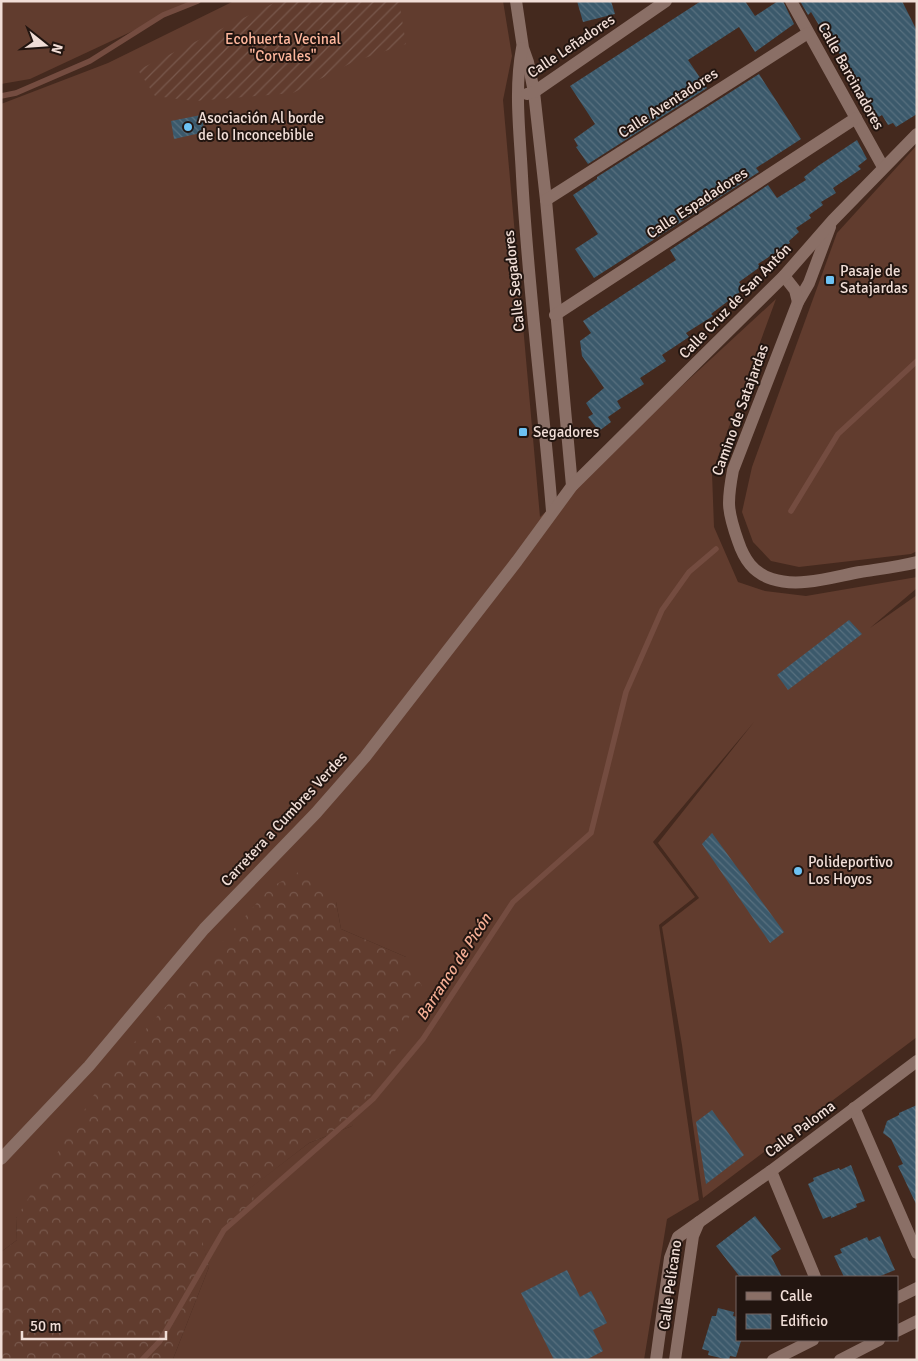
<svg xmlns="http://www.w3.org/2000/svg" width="918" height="1361" viewBox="0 0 918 1361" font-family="Signika,sans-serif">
<defs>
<pattern id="forest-crowns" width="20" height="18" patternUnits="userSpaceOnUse" patternTransform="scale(1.25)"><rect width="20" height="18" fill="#613c2e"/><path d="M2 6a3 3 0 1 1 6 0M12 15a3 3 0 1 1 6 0" fill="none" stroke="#78584c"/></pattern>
<pattern id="garden-furrows" width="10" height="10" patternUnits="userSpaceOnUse" patternTransform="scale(1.25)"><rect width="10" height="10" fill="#613c2e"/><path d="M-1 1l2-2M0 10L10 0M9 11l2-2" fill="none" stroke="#78584c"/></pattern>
<pattern id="building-back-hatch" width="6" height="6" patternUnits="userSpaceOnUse" patternTransform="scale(1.25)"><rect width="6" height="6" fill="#3b596b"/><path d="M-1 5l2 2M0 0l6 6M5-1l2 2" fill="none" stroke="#58707f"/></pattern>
</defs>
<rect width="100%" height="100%" fill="#44291e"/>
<g fill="#613c2e">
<path d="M1,1H197L30,79L1,84Z"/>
<path d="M234,1H503L512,56L503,100L540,517L776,299L712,473L714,527L738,582L765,591L806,596L917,577V588L870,628L917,595V1037L703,1198L682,1045L662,927L699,898L658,843L754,722L653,842L695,897L659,925L699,1200L667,1219L644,1360H169L173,1359L209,1267L199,1232L247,1190L309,1143L352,1126L406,957L341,929L336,902L16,1218L17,1240L1,1252V104L108,63Z"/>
<path d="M917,145V551L911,554L799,567L771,561L753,542L742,512L752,467L837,233Z"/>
</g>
<path fill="url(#forest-crowns)" d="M306,868L336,902L341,929L406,957L422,986L391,1061L352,1126L309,1143L248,1190L258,1204L255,1216L200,1232L209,1267L173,1359L1,1360V1252L17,1240L16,1218L109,1071L271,887Z"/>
<path fill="url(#garden-furrows)" d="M278,1H399L406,44L353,62L293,93L195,101L155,96L138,70Z"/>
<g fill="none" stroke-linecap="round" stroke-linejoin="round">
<g stroke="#744c40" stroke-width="5.5">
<path d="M1,96L16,93L90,61L163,15L198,1"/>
<path d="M791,511L838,434L917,361"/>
<path d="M142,1360L160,1341L224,1230L373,1099L423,1039L513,902L591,833L626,692L662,610L689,572L716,549"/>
</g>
</g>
<g fill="url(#building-back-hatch)">
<path d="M577,1H611L615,14L583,22Z"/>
<path d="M701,1H745L755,16L778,1H783L794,24L755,52L739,27L688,60L707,88L588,164L576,147L578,146L574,139L595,124L570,86Z"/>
<path d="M800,1H902L917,31V114L896,127L893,123L888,125L882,115L877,118L832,41L829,42L811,12L808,15Z"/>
<path d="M759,74L801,139L756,168L759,172L594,278L575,249L598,234L573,195L597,179V177Z"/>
<path d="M201,115L205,132L174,139L171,121Z"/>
<path d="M857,140L867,159L858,166L861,169L833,188L836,193L821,202L823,205L809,215L811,218L796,228L799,232L789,241L790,243L758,264L760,267L739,282L744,289L711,314L713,316L686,333L689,337L662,355L666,361L640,378L644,384L617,401L621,408L608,417L611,422L599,431L588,417L593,414L586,403L604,388L582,356L580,341L591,333L583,321L676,260L670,250L768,185L777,198L806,180L804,177L818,166Z"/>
<path d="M849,620L862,634L788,690L777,675Z"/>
<path d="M712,833L784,932L770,943L702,844Z"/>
<path d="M917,1105V1206L898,1166L903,1164L891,1139L883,1133L887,1121L899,1115V1113Z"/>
<path d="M712,1110L744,1155L706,1184L696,1122Z"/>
<path d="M851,1165L865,1201L856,1204L857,1207L831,1218V1216L823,1219L808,1184L814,1181L813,1178L828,1172L839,1168L840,1170Z"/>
<path d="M755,1216L781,1249L771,1256L782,1277H740L716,1246Z"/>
<path d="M880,1236L895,1270L878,1277H844L834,1256L842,1253L840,1249L867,1237L869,1241Z"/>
<path d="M567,1270L580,1297L591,1291L607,1323L593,1330L603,1351L586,1360H554L521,1293Z"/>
<path d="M718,1308L734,1312L733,1316L737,1317V1340L741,1341L736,1357L730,1356L729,1360L708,1355L709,1351L702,1349L712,1316H716Z"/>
</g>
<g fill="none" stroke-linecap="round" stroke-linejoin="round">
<g stroke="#8a6f66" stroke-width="12">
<path d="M516,1L523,48L528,62L534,92L546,200L572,486"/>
<path d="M791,1L883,167"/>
<path d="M522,48C514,90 520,134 522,176C528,288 543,400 552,511"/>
<path d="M527,94L534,92L666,1"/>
<path d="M546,200L808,33"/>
<path d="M830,227L809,283L798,302L733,470C727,502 727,510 738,541C744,559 753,573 772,579C799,588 833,577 860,572C879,569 898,567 917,562"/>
<path d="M784,276L795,290L798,302"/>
<path d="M555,315L856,118"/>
<path d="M854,1108L917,1253"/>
<path d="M1,1159L89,1066L204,929L316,813L365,757L517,561L572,486L784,276L833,220L917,134"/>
<path d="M771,1171L815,1277"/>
<path d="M897,1298L917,1288"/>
<path d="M897,1331L917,1321"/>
<path d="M656,1360L670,1258L678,1237L771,1171L917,1061"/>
<path d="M675,1360L693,1236L699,1222"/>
<path d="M773,1360L813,1340"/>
<path d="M840,1360L879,1340"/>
</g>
</g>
<g fill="#6dc2f3" stroke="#221510" stroke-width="2">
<circle cx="188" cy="127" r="5"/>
<rect x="825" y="275" width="10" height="10" rx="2.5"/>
<rect x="518" y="427" width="10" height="10" rx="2.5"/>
<circle cx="798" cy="871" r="5"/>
</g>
<g text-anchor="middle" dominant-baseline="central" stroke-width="4" stroke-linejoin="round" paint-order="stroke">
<g font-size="15" fill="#feb79d" stroke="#221510">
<text x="283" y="39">Ecohuerta Vecinal<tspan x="283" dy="17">"Corvales"</tspan></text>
</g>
<g font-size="15" fill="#f1ded7" stroke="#221510">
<text transform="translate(571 46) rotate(-34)">Calle Leñadores</text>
<text transform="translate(851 76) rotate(61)">Calle Barcinadores</text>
<text transform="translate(668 103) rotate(-33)">Calle Aventadores</text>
<text transform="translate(697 203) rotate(-33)">Calle Espadadores</text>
<text transform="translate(514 281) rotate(-96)">Calle Segadores</text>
<text transform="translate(735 301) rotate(-46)">Calle Cruz de San Antón</text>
<text transform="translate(740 410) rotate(-70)">Camino de Satajardas</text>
<text transform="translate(284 819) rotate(-47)">Carretera a Cumbres Verdes</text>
<text transform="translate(800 1129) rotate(-37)">Calle Paloma</text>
<text transform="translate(670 1285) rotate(-82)">Calle Pelícano</text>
</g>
<g font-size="15" fill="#f1ded7" stroke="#221510" text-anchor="start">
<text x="198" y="118">Asociación Al borde<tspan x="198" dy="17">de lo Inconcebible</tspan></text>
<text x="840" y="271">Pasaje de<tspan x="840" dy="17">Satajardas</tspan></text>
<text x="533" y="432">Segadores</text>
<text x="808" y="862">Polideportivo<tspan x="808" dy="17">Los Hoyos</tspan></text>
</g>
<g font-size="16" font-style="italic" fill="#f6af95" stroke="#221510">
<text transform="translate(454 967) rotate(-57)">Barranco de Picón</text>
</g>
</g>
<rect width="918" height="1361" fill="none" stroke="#f1ded7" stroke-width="5"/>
<rect x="736" y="1276" width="162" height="65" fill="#221510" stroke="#756560"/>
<rect x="746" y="1292" width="25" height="8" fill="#8a6f66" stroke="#756560"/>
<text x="780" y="1301" font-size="15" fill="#f1ded7">Calle</text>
<rect x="746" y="1314" width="25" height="15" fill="url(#building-back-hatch)" stroke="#756560"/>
<text x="780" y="1326" font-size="15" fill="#f1ded7">Edificio</text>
<g transform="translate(45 45) rotate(107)" stroke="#221510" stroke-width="4" paint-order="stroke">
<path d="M0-4L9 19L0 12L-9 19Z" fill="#f1ded7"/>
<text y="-8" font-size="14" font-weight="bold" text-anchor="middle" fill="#f1ded7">N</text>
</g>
<path d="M22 1331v8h144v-8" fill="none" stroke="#f1ded7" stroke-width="2.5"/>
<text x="30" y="1331" font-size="15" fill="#f1ded7" stroke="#221510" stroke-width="4" paint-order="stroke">50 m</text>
</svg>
